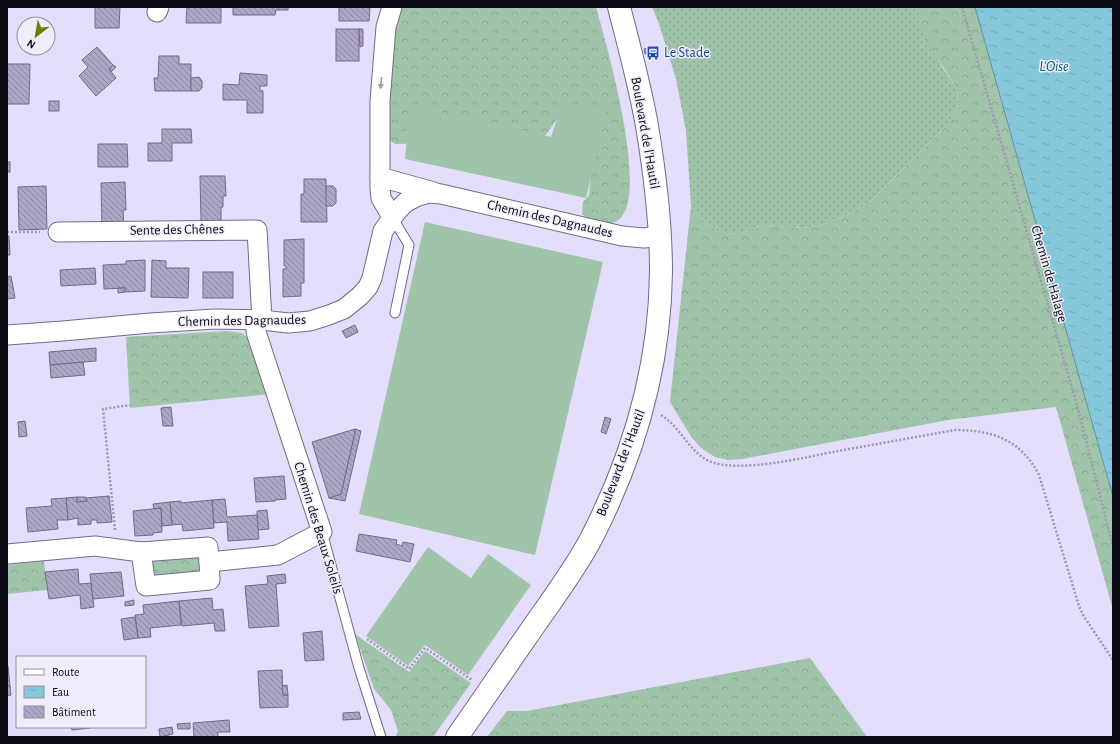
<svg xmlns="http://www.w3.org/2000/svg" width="1120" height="744" viewBox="0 0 1120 744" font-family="'Alegreya Sans',sans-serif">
<defs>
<pattern id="grass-dots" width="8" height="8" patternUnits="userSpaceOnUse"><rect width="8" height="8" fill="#a0c4a9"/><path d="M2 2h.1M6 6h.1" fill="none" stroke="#89a791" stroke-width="1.8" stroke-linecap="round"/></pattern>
<pattern id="forest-crowns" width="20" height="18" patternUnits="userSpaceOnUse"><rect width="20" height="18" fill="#a0c4a9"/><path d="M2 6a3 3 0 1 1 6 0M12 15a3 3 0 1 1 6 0" fill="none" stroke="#89a791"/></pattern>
<pattern id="water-ripples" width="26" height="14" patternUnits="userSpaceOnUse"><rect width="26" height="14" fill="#85c7db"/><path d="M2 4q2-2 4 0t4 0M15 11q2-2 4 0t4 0" fill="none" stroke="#72aabb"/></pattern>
<pattern id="building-back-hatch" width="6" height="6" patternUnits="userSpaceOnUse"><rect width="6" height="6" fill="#ada6c4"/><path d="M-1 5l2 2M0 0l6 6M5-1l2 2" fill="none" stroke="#8b859e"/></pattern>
</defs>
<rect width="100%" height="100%" fill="#e4ddfc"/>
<path fill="url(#grass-dots)" d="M652,7H918V19L942,67L957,89L958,105L951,119L943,129L872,200L856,210L823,225L803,228L764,225L739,234L725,233L712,227L699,217L691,205L686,131L676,79L659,24Z"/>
<g fill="url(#forest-crowns)">
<path d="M398,7H596C603,33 662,229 606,223C597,222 588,221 582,214L583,202L589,195L591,173L558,118L542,140L396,144L388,140L385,101Z"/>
<path d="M918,7H975L1113,497V610L1056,407L948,420L742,459L728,460L715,457L701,448L692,438L670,402L691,205L699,217L712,227L726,233L739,234L764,225L803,228L823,225L856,210L872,200L943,129L951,119L958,105L957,89L927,42L918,19Z"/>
<path d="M227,331L242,333L254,343L271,394L130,408L126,337Z"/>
<path d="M198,554L200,577L153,582L151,558Z"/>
<path d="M44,561L47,590L7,594V565Z"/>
<path d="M355,634L409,672L425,651L471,683L433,737H396L398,731L391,710L374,689Z"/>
<path d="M810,658L867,737H487L507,711H527Z"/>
</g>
<g fill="#a0c4a9">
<path d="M562,104L607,109L586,198L405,159L409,105L551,137Z"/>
<path d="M425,222L603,262L535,555L359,514Z"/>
<path d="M428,547L471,578L488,554L531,585L468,675L425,645L408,666L366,636Z"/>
</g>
<path fill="url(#water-ripples)" stroke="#618e9f" d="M975,7H1113V497Z"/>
<g fill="url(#building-back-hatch)" stroke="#726b87">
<path d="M95,7H120L119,28H95Z"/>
<path d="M187,7H221V23H186Z"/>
<path d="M233,7H288V10H276L275,15H233Z"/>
<path d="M339,7H370L369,21H339Z"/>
<rect x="336" y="29" width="23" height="32"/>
<path d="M359,29H363V46L360,47Z"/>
<path d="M655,46L656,51L645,54L644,49Z"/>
<path d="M97,47L113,65L109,69L116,78L96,96L79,76L88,67L82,60Z"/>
<path d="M159,56H179V64H191V91H155L154,78H158Z"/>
<path d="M7,64H30L29,104H7Z"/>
<path d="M113,65L116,67L111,72L109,69Z"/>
<path d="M240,73L267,75V86H260V90L263,91V113H247V100H223V84L239,85Z"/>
<path d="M199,77L202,81V88L199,91H191V78Z"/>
<rect x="49" y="101" width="10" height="10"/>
<path d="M162,129H191L192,143H172V161H148V143H162Z"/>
<path d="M98,144H127L128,167H98Z"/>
<rect x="7" y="162" width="3" height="10"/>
<path d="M200,176H225L226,196H223V207H221V221H201Z"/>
<path d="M304,179H326L327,222H301V194H304Z"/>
<path d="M125,182L126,210H123L124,228H102L101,183Z"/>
<path d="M46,186L47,229L19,230L18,187Z"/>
<path d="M326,186H333L336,189V203L333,206H326Z"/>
<path d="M7,236H9L10,255H7Z"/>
<path d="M304,239V283H301V296L283,297V269H286V266H284V240Z"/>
<path d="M145,260V291L125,292V288L104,289L103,265L126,264V261Z"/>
<path d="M152,260L166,261V268H189L188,298L151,297Z"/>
<path d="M95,268L96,284L61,286L60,270Z"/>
<rect x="203" y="272" width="30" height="26"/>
<path d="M11,276L15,298L7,299V277Z"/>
<path d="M118,288H125V292L118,293Z"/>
<path d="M355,325L358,332L346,338L342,331Z"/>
<path d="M96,348V361L50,365L49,352Z"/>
<path d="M83,362L85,375L51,378L50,365Z"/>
<path d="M171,407L173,426H163L161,408Z"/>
<path d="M605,417L611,419L606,434L601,432Z"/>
<path d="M25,421L27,436L19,437L18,422Z"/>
<path d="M355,429L361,431L345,501L329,498L341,494L355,432Z"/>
<path d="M355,429V432L341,494L329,498L312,442Z"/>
<path d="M284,476L286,499L275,500V501L256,502L254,478Z"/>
<path d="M109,496L112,522L97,523V520H91V524L78,525V518L68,520L66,498L77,497V502L87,501L86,498Z"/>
<path d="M77,497H86L87,501L77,502Z"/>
<path d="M66,498L68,520H57L58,529L28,532L26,508L52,506L51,499Z"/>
<path d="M225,499L227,517L257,515L259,539L228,541L227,522L214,523L212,500Z"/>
<path d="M212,500L214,528L183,531L182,524L172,525L170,502L181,501V503Z"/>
<path d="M170,502L172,525L162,526L161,508L154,509L153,504Z"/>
<path d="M161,508L162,532L153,533V535L135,536L133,511Z"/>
<path d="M267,510L269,529L258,530L257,511Z"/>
<path d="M359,534L397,540L396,544L402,546L403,542L414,544L410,562L356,551Z"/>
<path d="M78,569L79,584L91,583L94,607L81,609L80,595L49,599L45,572Z"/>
<path d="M121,572L124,596L93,599L90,574Z"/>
<path d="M285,574L286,583L276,584L279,626L249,628L245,586L268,584L267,576Z"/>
<path d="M212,598L213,610L223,609L225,631H215L214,623L182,626L179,601Z"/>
<path d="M134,600V605L125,606V602Z"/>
<path d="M179,601L181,625L150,628L151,637L138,638L135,615L144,614L143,605Z"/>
<path d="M135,617L138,638L124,640L121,619Z"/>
<path d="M322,631L324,660L305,661L303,633Z"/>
<path d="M7,666H8L10,686H7Z"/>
<path d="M282,670L283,695H288V707L260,708L258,671Z"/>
<path d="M287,685L288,695H283L282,686Z"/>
<path d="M7,686H10L11,695L7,696Z"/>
<path d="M359,712L361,719L343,720V713Z"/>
<path d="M229,720L230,732H218V737H194L193,723Z"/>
<path d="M190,723V729H178L177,724Z"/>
<path d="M71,727H90V728L72,730Z"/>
<path d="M172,727L173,734L160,737L159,729Z"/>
</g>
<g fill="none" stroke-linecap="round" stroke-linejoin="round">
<g stroke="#726b87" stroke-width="11">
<g id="lane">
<path d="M392,217L409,245L395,313"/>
<path d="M322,532L359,668L381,737"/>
</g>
</g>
<g stroke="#726b87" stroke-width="21">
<g id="street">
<path d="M392,7L386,27L380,101V188L381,198L392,217"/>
<path d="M157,12L159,7"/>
<path d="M380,177L434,192"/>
<path d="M58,232L257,230L262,320"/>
<path d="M7,335L63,331L150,323L215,319L262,320L288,323L310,321L329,315L344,309L360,296L368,287L372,278L383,231L397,211L406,202L416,197L429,193L441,194L622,236L644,238L659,236"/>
<path d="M141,552L208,547L209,562"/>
<path d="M7,554L95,546L141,552L146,586L210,580L209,562L278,555L322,532L256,332L257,320"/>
</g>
</g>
<g stroke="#726b87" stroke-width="24">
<path id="secondary" d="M457,737C484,698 511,659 538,620C557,593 577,566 592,537C634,455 660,364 661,272C661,223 655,174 647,126C640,86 629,46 619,7"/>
</g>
<g stroke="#9d97af" stroke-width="2.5" stroke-dasharray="2 2" stroke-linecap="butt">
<path d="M962,7L1078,409L1113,547"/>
<path d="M7,232H40"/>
<path d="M661,415C681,427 688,451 709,461C739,474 806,457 838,451C877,444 916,437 955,430C993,430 1021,440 1039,475L1079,606L1083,615L1113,660"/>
<path d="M115,530L103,409L130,405"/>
<path d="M367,639L409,669L425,648L472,680"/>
</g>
<use href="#lane" stroke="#fff" stroke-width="9"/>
<use href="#street" stroke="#fff" stroke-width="19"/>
<use href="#secondary" stroke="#fff" stroke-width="22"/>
</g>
<defs><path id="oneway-solid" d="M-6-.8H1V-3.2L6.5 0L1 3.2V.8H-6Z"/></defs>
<use fill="#9e9da1" href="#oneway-solid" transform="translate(381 83) rotate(95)"/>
<defs>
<g id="bus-bare" transform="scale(1.08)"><path d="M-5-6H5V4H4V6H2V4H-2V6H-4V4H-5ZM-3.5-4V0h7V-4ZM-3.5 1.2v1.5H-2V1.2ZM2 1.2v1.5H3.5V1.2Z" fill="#1a4fb4" stroke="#f0edfa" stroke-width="2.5" paint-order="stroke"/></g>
</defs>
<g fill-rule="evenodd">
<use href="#bus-bare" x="653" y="53"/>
</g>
<g text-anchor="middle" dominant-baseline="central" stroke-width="3" stroke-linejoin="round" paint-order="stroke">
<g font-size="14" fill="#164399" stroke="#f0edfa" text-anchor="start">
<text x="664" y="53">Le Stade</text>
</g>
<g font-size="14" fill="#0c0a14" stroke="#f0edfa">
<text transform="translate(645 133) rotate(80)">Boulevard de l'Hautil</text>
<text transform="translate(550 219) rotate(13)">Chemin des Dagnaudes</text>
<text transform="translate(177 230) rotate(-1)">Sente des Chênes</text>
<text transform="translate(1049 274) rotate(74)">Chemin de Halage</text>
<text transform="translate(242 321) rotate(-1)">Chemin des Dagnaudes</text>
<text transform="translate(621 463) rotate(-69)">Boulevard de l'Hautil</text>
<text transform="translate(318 528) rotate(73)">Chemin des Beaux Soleils</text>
</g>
<g font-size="15" font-style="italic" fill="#005f74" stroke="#f0edfa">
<text x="1054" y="66">L’Oise</text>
</g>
</g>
<rect width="1120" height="744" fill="none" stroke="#0c0a14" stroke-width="16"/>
<rect x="16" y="656" width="130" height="72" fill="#f0edfa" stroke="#95929e"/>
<rect x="24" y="669" width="20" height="6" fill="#ffffff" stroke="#95929e"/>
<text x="52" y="676" font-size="12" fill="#0c0a14">Route</text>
<rect x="24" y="686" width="20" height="12" fill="url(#water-ripples)" stroke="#95929e"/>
<text x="52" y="696" font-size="12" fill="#0c0a14">Eau</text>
<rect x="24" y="706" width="20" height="12" fill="url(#building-back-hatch)" stroke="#95929e"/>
<text x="52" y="716" font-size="12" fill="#0c0a14">Bâtiment</text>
<g transform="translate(36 36) rotate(211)"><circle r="19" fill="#f0edfa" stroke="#95929e"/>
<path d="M0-3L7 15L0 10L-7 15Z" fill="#608400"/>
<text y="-6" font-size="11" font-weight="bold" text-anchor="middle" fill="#0c0a14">N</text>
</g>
</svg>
